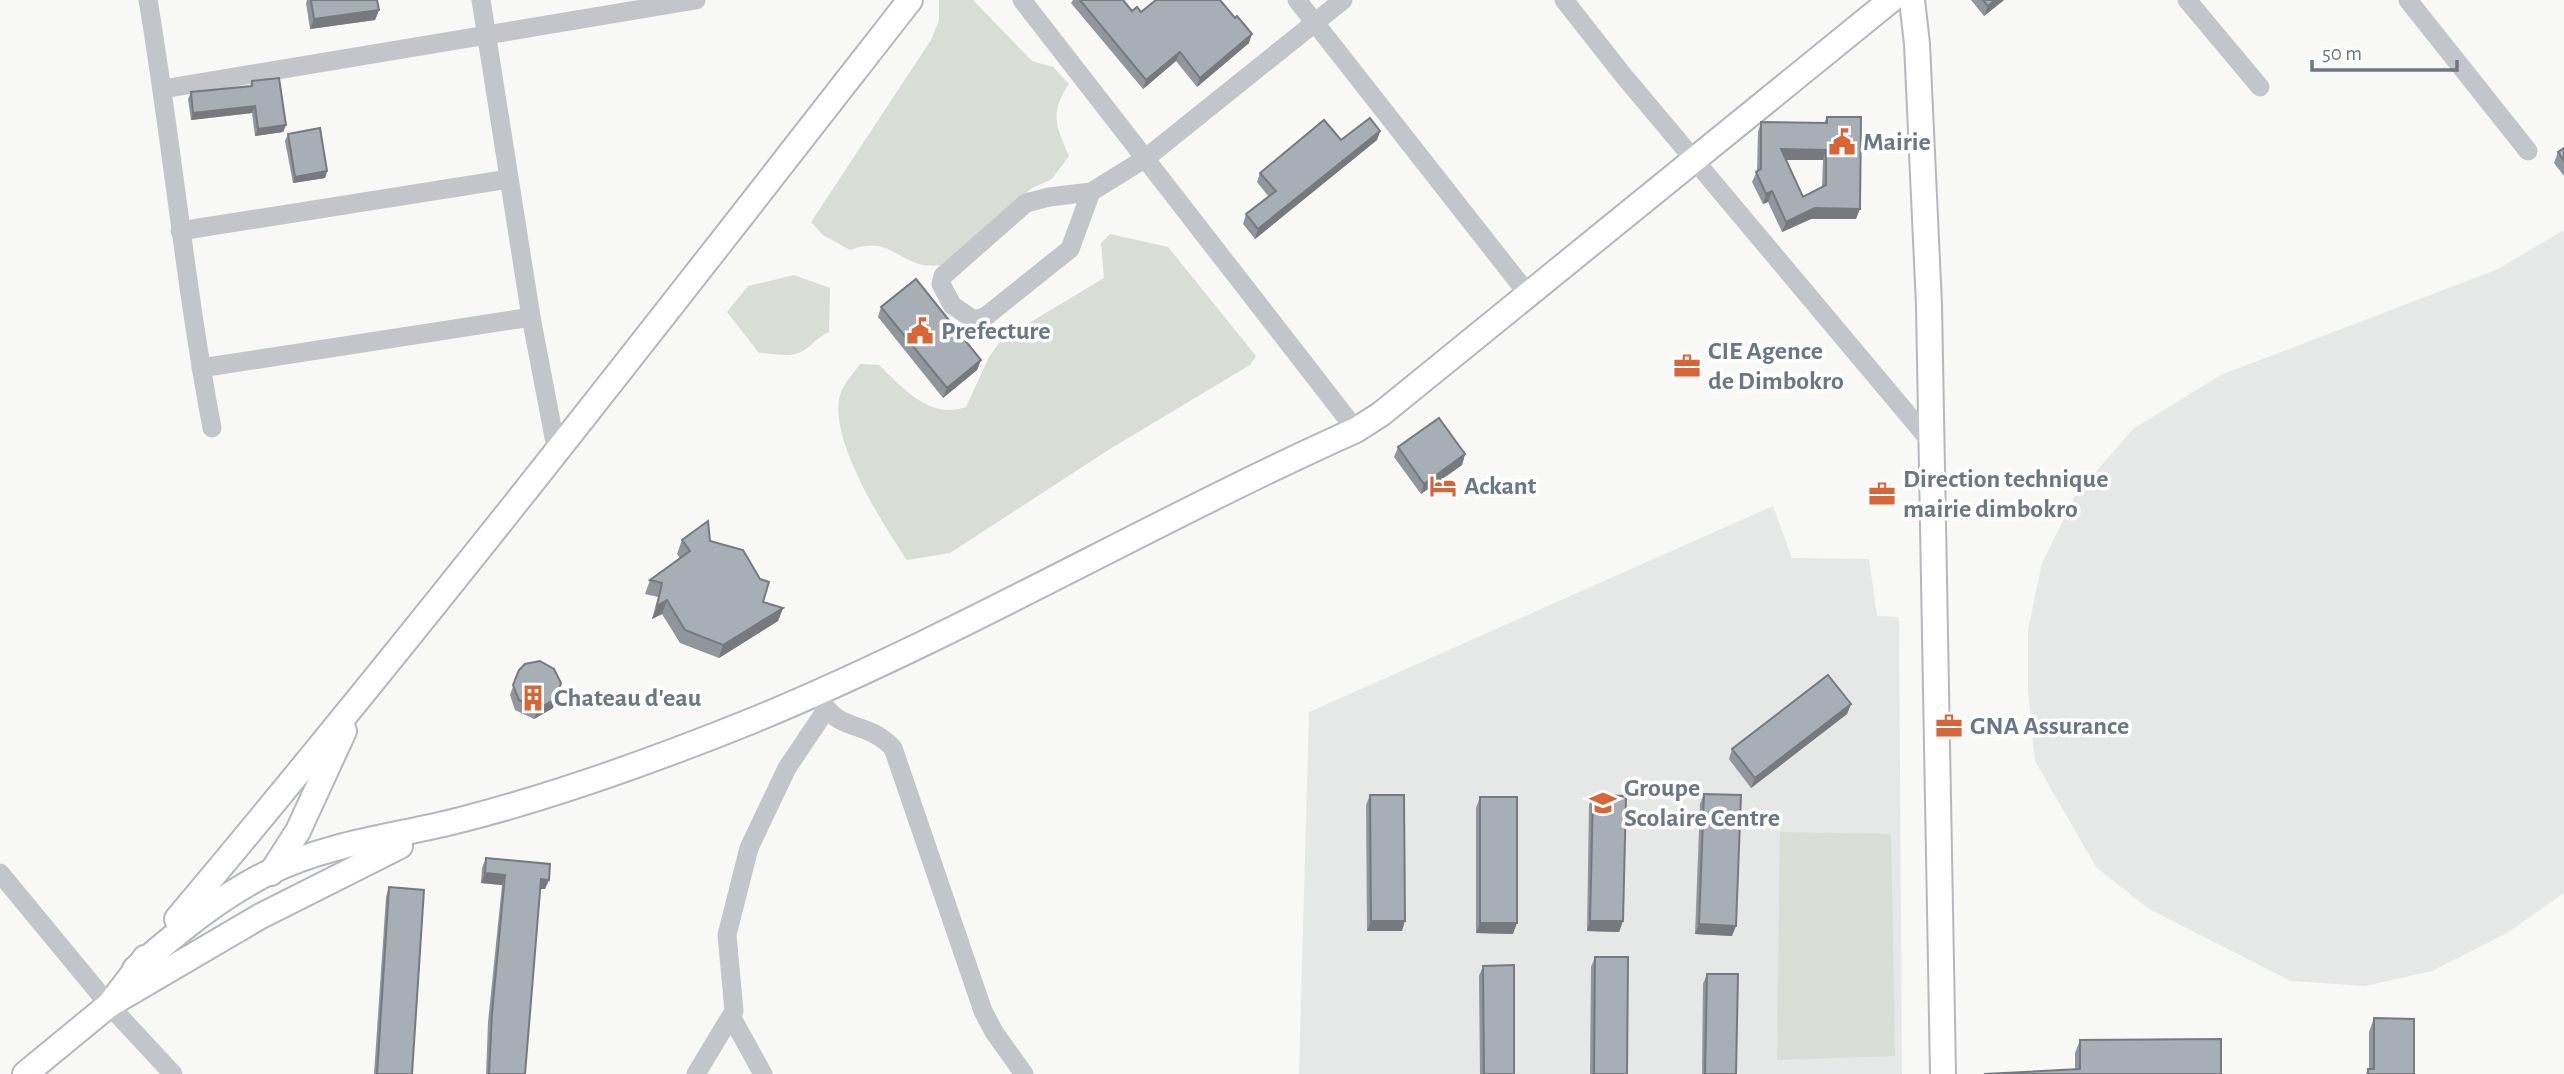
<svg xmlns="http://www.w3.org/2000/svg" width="2564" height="1074" viewBox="0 0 2564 1074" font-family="'Alegreya Sans',sans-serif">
<rect width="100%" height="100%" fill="#f8f8f6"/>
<g fill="#e6e7e7">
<path d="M2564,230V893L2507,933L2432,971L2365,986L2291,981L2149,909L2096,867L2035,761L2028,691V630L2042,563L2075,496L2133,429L2221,375L2498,269Z"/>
<path d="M1773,506L1792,558L1869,559L1877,616L1899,617L1902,1074H1299L1309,712Z"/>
</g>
<g fill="#d8ddd6">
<path d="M939,0H973L1032,61L1053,67L1069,84C1049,114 1056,125 1069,156L1052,179L1032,188L945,266C938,265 929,266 923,265C893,258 887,236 850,250L823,235L811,222L931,40L939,20Z"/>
<path d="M1110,234L1168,247L1256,356L1250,365L1110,449L950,553L907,560C883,525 825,434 841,392C845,382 854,373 860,364L879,365C903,388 930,420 966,407L989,357L1002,339L1104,278L1101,243Z"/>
<path d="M794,275L830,288L829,332C816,337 809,351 795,354C785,357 770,353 759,353L727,312L748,286Z"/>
<path d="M1780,832L1891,834L1895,1056L1777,1060Z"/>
</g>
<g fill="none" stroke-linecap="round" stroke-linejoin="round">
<g stroke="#b4b7bc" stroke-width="28">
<g id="major">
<path d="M1912,0L1917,44L1929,305L1943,1074"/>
<path d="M271,873L298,831L344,731"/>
<path d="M177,919C429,619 669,309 910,0"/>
<path d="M135,969C178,932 220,896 272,871C330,843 398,836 460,820C558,795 660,758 754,720C960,635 1153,521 1356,430L1381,414L1891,0"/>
<path d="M109,1005L145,958"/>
<path d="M25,1074L109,1005L259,917L400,846"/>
</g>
</g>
<g stroke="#c2c5c9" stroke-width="19">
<path d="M148,0C172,142 185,286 212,428"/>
<path d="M481,0L531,317L557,453"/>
<path d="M1022,0L1356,430"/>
<path d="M1297,0L1527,293"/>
<path d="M1564,0L1623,75L1931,442"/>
<path d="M2187,0L2260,87"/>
<path d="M2408,0L2528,151"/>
<path d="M163,89L696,0"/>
<path d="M1091,192L1070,249L985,317L974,320L952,305L941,284L943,276L1026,203L1049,197L1091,192L1146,158L1343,0"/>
<path d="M180,231L509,179"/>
<path d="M201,368L531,317"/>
<path d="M817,693C838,736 863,717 893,748L983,1011L994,1032L1024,1074"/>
<path d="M0,873L109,1005L173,1074"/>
<path d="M732,1018L763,1074"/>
<path d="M696,1074L734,1011L727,935L749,848L787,768L826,710"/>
</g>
<use href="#major" stroke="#fff" stroke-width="24"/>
</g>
<g fill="#90969c" fill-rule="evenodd">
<path d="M307,0H377L379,10L375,20L310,29L306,3Z"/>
<path d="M1073,0H1123L1132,11L1141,12L1249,43L1197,87L1176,61L1143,89L1071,3Z"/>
<path d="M1971,0H2004L1984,16Z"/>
<path d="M252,81L286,125L283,132L255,136L252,113L191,120L188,99L191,92L250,86Z"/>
<path d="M1827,117L1856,219H1811L1782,232L1768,202L1763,204L1752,182L1757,171L1758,132L1761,122L1824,123ZM1786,160H1823L1822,187L1803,197Z"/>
<path d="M1380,131L1377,140L1255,239L1243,224L1246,214L1269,197L1257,182L1260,173L1341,140Z"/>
<path d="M288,134L327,171L325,178L293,183L285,141Z"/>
<path d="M2564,148V176L2554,163L2558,152Z"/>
<path d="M881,307L981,360L977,370L943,398L878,317Z"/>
<path d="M1398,447L1465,454L1462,465L1421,494L1394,457Z"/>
<path d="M682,540L710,541L763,602L783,608L778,621L719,658L680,643L662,614L652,619L658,597L645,594L650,580L680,558L677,554Z"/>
<path d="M519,670L553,708L534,719L515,710L510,695Z"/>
<path d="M1851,704L1847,714L1751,788L1729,759L1732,749Z"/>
<path d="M1704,794L1732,936L1695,934L1700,804Z"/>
<path d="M1370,795L1402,931H1367L1366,805Z"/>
<path d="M1593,795L1623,921L1619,932L1587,931L1589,805Z"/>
<path d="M1480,797L1513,934L1476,933V808Z"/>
<path d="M486,858L545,889H540L525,1074H486L488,1022L502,885L481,883L482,868Z"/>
<path d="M389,887L412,1074H374L386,897Z"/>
<path d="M1595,957L1627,1074H1590L1591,967Z"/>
<path d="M1483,966L1514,1074H1480L1479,976Z"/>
<path d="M1707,974L1736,1074H1702L1703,984Z"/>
<path d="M2374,1018L2414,1074H2366L2368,1069H2369V1032Z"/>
<path d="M2080,1040L2221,1074L2075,1069V1053Z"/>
</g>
<g fill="#767a7f">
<path d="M1995,0H2004L1984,16L1988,6Z"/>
<path d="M379,10L375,20L310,29L314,19Z"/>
<path d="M1252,34L1249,43L1197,87L1200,78Z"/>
<path d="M1180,52L1176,61L1143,89L1146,80Z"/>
<path d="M255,106L252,113L191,120L193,113Z"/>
<path d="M286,125L283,132L255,136L258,129Z"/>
<path d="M1380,131L1377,140L1255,239L1258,229Z"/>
<path d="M1781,149L1826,150L1823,160H1777Z"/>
<path d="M327,171L325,178L293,183L295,177Z"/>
<path d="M1772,191L1768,202L1763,204L1766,194Z"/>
<path d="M1815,208L1860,209L1856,219H1811L1782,232L1786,222Z"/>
<path d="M981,360L977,370L943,398L947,388Z"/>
<path d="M1465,454L1462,465L1421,494L1424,484Z"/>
<path d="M667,600L662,614L652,619L657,606Z"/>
<path d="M783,608L778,621L719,658L723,645Z"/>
<path d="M557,698L553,708L534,719L538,709Z"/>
<path d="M1851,704L1847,714L1751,788L1755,778Z"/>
<path d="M485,873L505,875L502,885L481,883Z"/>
<path d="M541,879L549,880L545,889H537Z"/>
<path d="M1371,921H1405L1402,931H1367Z"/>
<path d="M1590,921H1623L1619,932L1587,931Z"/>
<path d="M1480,923H1517L1513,934L1476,933Z"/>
<path d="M1699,924L1736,926L1732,936L1695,934Z"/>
</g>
<g fill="#a8aeb5" stroke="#767a7f" stroke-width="2" fill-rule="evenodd">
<path d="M311,0H377L379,10L314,19Z"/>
<path d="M1080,0H1123L1132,11L1137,7L1141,12L1156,0H1220L1235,18L1237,16L1252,34L1200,78L1180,52L1146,80Z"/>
<path d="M1983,0H1995L1988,6Z"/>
<path d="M279,78L286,125L258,129L255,106L193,113L191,92L252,86V81Z"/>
<path d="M1827,117H1861L1860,209L1815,208L1786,222L1772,191L1766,194L1756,172L1761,169V122L1827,123ZM1781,149L1826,150V185L1803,197Z"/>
<path d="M1370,118L1380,131L1258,229L1246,214L1276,191L1260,173L1324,120L1341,140Z"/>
<path d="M320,128L327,171L295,177L288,134Z"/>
<path d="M2564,148V161L2558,152Z"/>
<path d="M916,279L981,360L947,388L881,307Z"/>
<path d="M1439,418L1465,454L1424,484L1398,447Z"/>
<path d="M708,521L710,541L743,550L760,579L769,582L763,602L783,608L723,645L685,630L667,600L657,606L662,583L650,580L690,551L682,540Z"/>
<path d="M540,661L554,669L561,683L557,698L538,709L519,700L513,685L519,670L525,664Z"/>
<path d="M1828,675L1851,704L1755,778L1732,749Z"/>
<path d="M1704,794L1741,795L1736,926L1699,924Z"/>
<path d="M1370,795H1404L1405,921H1371Z"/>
<path d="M1593,795L1626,796L1623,921H1590Z"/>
<rect x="1480" y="797" width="37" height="126"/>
<path d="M486,858L550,864L549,880L541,879L525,1074H489L492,1013L505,875L485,873Z"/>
<path d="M389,887L424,890L412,1074H377Z"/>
<path d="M1595,957H1628L1627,1074H1594Z"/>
<path d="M1514,965V1074H1484L1483,966Z"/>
<path d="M1707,974H1738L1736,1074H1705Z"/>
<path d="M2374,1018L2414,1019V1074H2368V1069H2374Z"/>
<path d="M2221,1039V1074H1984L2080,1069V1040Z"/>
</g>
<defs>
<g id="civic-bare" transform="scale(2.1)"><path d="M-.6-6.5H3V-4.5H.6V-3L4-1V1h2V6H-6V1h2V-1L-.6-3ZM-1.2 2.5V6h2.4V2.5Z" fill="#d76538" stroke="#fff" stroke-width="2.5" paint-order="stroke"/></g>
<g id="office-bare" transform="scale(2.1)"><path d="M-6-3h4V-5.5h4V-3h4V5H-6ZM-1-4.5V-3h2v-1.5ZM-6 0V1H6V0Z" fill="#d76538" stroke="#fff" stroke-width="2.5" paint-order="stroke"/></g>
<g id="hotel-bare" transform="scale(2.1)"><path d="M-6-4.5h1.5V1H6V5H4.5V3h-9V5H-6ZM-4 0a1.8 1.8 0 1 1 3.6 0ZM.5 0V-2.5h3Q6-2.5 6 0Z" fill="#d76538" stroke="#fff" stroke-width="2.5" paint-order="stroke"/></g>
<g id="building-bare" transform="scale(2.1)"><path d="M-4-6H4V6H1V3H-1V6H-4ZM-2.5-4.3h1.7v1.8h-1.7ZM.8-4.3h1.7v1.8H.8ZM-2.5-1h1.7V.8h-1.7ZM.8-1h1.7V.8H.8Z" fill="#d76538" stroke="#fff" stroke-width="2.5" paint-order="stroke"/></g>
<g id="school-bare" transform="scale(2.1)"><path d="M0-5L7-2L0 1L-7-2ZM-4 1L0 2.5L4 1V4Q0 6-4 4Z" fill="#d76538" stroke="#fff" stroke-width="2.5" paint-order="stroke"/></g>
</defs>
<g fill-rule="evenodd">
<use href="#civic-bare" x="1842" y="142"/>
<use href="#civic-bare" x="920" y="331"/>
<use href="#office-bare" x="1687" y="366"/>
<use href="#hotel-bare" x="1443" y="486"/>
<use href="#office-bare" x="1882" y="494"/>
<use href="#building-bare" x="533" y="698"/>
<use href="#office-bare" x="1949" y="726"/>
<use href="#school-bare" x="1603" y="803"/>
</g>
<g text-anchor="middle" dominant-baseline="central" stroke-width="7" stroke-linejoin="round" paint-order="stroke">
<g font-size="26" font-weight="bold" fill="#6a7785" stroke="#fff" text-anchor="start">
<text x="1863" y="142">Mairie</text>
<text x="941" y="331">Prefecture</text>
<text x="1708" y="351">CIE Agence<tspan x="1708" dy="30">de Dimbokro</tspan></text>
<text x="1903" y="479">Direction technique<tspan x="1903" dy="30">mairie dimbokro</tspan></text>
<text x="1464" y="486">Ackant</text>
<text x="554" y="698">Chateau d'eau</text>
<text x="1970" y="726">GNA Assurance</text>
<text x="1624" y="788">Groupe<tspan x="1624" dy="30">Scolaire Centre</tspan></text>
</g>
</g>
<path d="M2312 60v10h145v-10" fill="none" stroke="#6a7785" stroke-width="3.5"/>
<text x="2322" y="60" font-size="21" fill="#6a7785" stroke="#ffffff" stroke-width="5" paint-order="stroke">50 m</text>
</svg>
